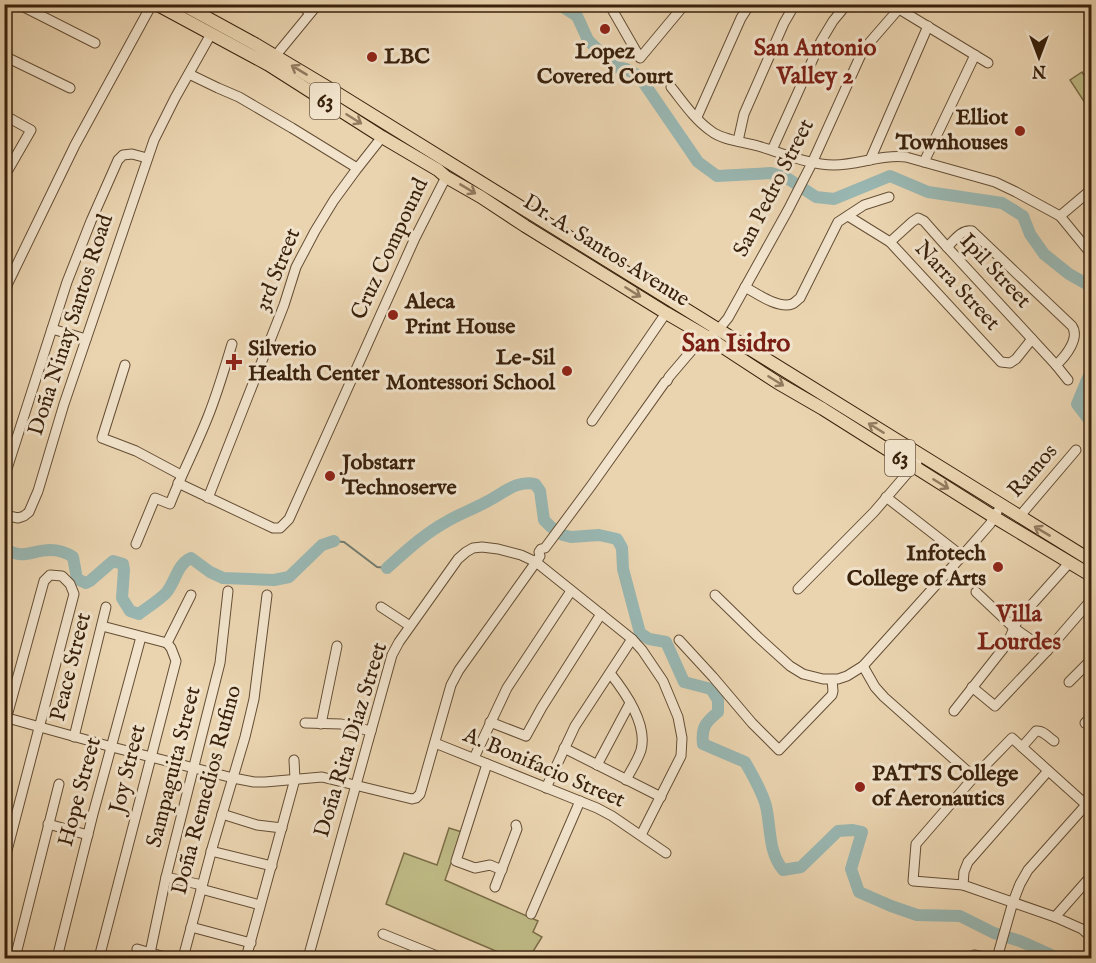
<svg xmlns="http://www.w3.org/2000/svg" width="1096" height="963" viewBox="0 0 1096 963" font-family="'IM FELL English',serif">
<rect width="100%" height="100%" fill="#ead4b0"/>
<filter id="stains"><feTurbulence type="fractalNoise" baseFrequency=".00333" numOctaves="4"/><feColorMatrix values="0 0 0 0 .2 0 0 0 0 .09 0 0 0 0 .02 0 0 0 .5 -.17"/></filter>
<radialGradient id="worn" r=".72"><stop offset=".6" stop-color="#630" stop-opacity="0"/><stop offset="1" stop-color="#630" stop-opacity=".3"/></radialGradient>
<g fill="#bfbb86" stroke="#7c6e48" stroke-width="1.5">
<path d="M1082,72L1091,87V98L1085,103L1070,80Z"/>
<path d="M449,828L462,832L445,880L538,921L533,932L542,937L529,958H512L386,904L404,853L437,865Z"/>
</g>
<g fill="none" stroke-linecap="round" stroke-linejoin="round">
<path stroke="#737b6f" stroke-width="2" d="M334,541L344,542L377,567L387,568"/>
<g stroke="#99b7b2" stroke-width="12">
<path d="M558,4L577,16L588,40L615,67L626,69L639,76L698,162L717,176L771,173L787,178L816,197L834,199L890,176L928,192L1002,203L1023,216L1030,234L1044,254L1069,274L1092,287"/>
<path d="M1092,368L1077,404L1090,421L1092,425"/>
<path d="M4,548C24,561 31,550 50,550C58,550 67,553 73,557L77,579L86,583L90,581L113,561L123,564L124,570L122,598L130,611L139,614C148,607 158,601 166,593C176,581 177,564 191,558L210,572L223,578L274,580L289,577L322,545L334,541"/>
<path d="M387,568C405,552 424,534 446,522C459,514 474,509 488,501C504,493 516,480 535,484L540,491L544,520L551,527L563,535L571,537L599,535L617,539L622,548L623,569L640,633L649,639L666,642L684,682L711,689L718,700V712C706,722 701,727 703,744L745,762C753,776 762,791 766,806C771,827 768,852 783,870L801,867L838,831L853,830L862,832L851,869L859,892L891,906L917,915L960,916L994,933L1020,941L1058,958"/>
</g>
<g stroke="#654e34" stroke-width="11">
<g id="minor">
<path d="M18,4L95,43"/>
<path d="M300,4L310,13"/>
<path d="M609,4L640,58L685,4"/>
<path d="M899,9L988,63"/>
<path d="M4,56L70,88"/>
<path d="M272,60L318,4"/>
<path d="M189,74L218,88L239,97L292,128L357,168"/>
<path d="M671,87C683,102 695,120 711,131C722,140 744,142 758,146C783,153 808,165 834,165C858,165 882,154 906,157L995,182L1016,192L1060,216L1092,255"/>
<path d="M4,115L31,130L8,170L4,169"/>
<path d="M697,117L741,18L750,4"/>
<path d="M738,141L744,114L784,23L795,4"/>
<path d="M772,150L821,41L833,21L847,4"/>
<path d="M870,160L928,26"/>
<path d="M924,162L975,55"/>
<path d="M848,216L890,242L1001,362L1010,363L1016,359L1032,339"/>
<path d="M1060,216L1092,189"/>
<path d="M890,242L912,222L918,218L924,221L947,247L1056,365L1068,380"/>
<path d="M947,247C954,241 961,229 972,231L1072,326C1080,338 1066,356 1056,365"/>
<path d="M745,287C756,293 778,309 792,304C795,303 797,300 800,298L838,222L864,205L889,197"/>
<path d="M4,295L8,283L75,145L152,4"/>
<path d="M52,329L86,339"/>
<path d="M125,365L102,438L136,451L181,475"/>
<path d="M592,421L666,313"/>
<path d="M4,478L67,282L91,221L118,160L123,155L132,154L147,158"/>
<path d="M178,483L273,528H280L289,519L415,238L446,177"/>
<path d="M886,497L962,556"/>
<path d="M208,498L284,305L296,267L315,231L334,200L356,170L382,137"/>
<path d="M4,515L18,518L24,516L29,512L38,491L64,404L154,140L175,98L211,34"/>
<path d="M1019,517L1076,450"/>
<path d="M136,544L155,498L170,504C182,473 197,445 209,414C218,391 225,367 232,344"/>
<path d="M798,589L874,512L917,462"/>
<path d="M976,592L1014,628L1047,651"/>
<path d="M715,595L758,637L790,666L803,674L823,679H838L847,676L863,666L962,556L990,524L997,512"/>
<path d="M381,607L410,626"/>
<path d="M102,626L167,643"/>
<path d="M679,640L713,677L752,723L779,750L832,695L833,691L832,680"/>
<path d="M167,643L191,595"/>
<path d="M863,666L875,687L884,697L974,777"/>
<path d="M610,673C625,692 648,724 641,750C638,760 631,770 626,780"/>
<path d="M1069,682L1092,659"/>
<path d="M972,687L995,706L1047,651L1092,599"/>
<path d="M954,711L1006,645C1011,637 1013,628 1018,620L1070,562"/>
<path d="M4,717L112,747L233,778L254,782H265L322,777L412,799L416,798L420,794L451,685L459,670L536,562L540,556L539,552L541,549L545,548L591,486L665,382L667,381L669,377L692,350L719,329L728,318L788,210L812,163L863,50L903,4"/>
<path d="M490,722L526,736L542,707L601,614"/>
<path d="M305,723L341,724L371,731"/>
<path d="M1085,723L1092,716"/>
<path d="M321,724L337,646"/>
<path d="M4,727L44,581L50,575L62,576L70,584L74,594L4,862"/>
<path d="M74,737L106,607"/>
<path d="M435,743L597,808L612,816L666,853"/>
<path d="M1022,747L1036,731C1043,730 1048,737 1054,741"/>
<path d="M564,748L661,797"/>
<path d="M474,758L507,688L571,591"/>
<path d="M487,764L456,861L475,868L490,865L502,870"/>
<path d="M597,765L630,703"/>
<path d="M546,788L575,726L632,639"/>
<path d="M1092,810L1012,738L974,777L916,844L913,881L963,885L1055,917L1082,929L1092,938"/>
<path d="M222,814L257,825L282,828"/>
<path d="M48,824L88,835"/>
<path d="M211,851L272,866"/>
<path d="M166,877L202,885"/>
<path d="M963,885L964,872L968,862L1048,771"/>
<path d="M495,887L517,829L516,825"/>
<path d="M201,889L260,905"/>
<path d="M531,914L580,801"/>
<path d="M1055,917L1092,875"/>
<path d="M191,927L251,943"/>
<path d="M383,934L442,958"/>
<path d="M137,949L168,958"/>
<path d="M150,953L166,877L220,663L228,591"/>
<path d="M15,958L59,784"/>
<path d="M57,958L93,814L141,637"/>
<path d="M99,958L176,661L171,648L167,643"/>
<path d="M183,958L213,845L245,737L254,699L267,595"/>
<path d="M246,958L295,779L294,760"/>
<path d="M308,958L392,655L399,642L458,559L466,552L473,548L482,547L498,549L521,555L536,562L632,639L642,650L663,681L678,717L682,738L681,756L641,835"/>
<path d="M505,958V957"/>
<path d="M971,958L974,955L990,958"/>
<path d="M997,958L1013,902L1020,884L1028,870L1086,805"/>
</g>
</g>
<g stroke="#39210b" stroke-width="14">
<g id="major">
<path d="M156,4L269,65L382,137L438,170L446,177L481,197L525,226L666,313L709,338L778,383L823,409L994,517L1092,576"/>
<path d="M182,4L255,44L332,90L1092,561"/>
</g>
</g>
<use href="#minor" stroke="#f1e3cc" stroke-width="9"/>
<use href="#major" stroke="#ead4b0" stroke-width="12"/>
</g>
<defs><path id="oneway-shaft" d="M-6 0H5M1.5-3L5.5 0L1.5 3" fill="none" stroke-width="1.6" stroke-linecap="round" stroke-linejoin="round" transform="scale(1.5)"/></defs>
<g stroke="#927a5e">
<use href="#oneway-shaft" transform="translate(299 70) rotate(-149)"/>
<use href="#oneway-shaft" transform="translate(354 119) rotate(32)"/>
<use href="#oneway-shaft" transform="translate(468 189) rotate(31)"/>
<use href="#oneway-shaft" transform="translate(633 292) rotate(32)"/>
<use href="#oneway-shaft" transform="translate(776 381) rotate(32)"/>
<use href="#oneway-shaft" transform="translate(876 428) rotate(-148)"/>
<use href="#oneway-shaft" transform="translate(941 484) rotate(32)"/>
<use href="#oneway-shaft" transform="translate(1042 531) rotate(-149)"/>
</g>
<g fill="#8f2418" stroke="#f1e3cc" stroke-width="2">
<circle cx="605" cy="29" r="6"/>
<circle cx="372" cy="57" r="6"/>
<circle cx="1020" cy="131" r="6"/>
<circle cx="393" cy="315" r="6"/>
<path d="M231 353h6v6h6v6h-6v6h-6v-6h-6v-6h6z"/>
<circle cx="567" cy="371" r="6"/>
<circle cx="330" cy="476" r="6"/>
<circle cx="998" cy="567" r="6"/>
<circle cx="860" cy="787" r="6"/>
</g>
<g text-anchor="middle" dominant-baseline="central" stroke-width="6" stroke-linejoin="round" paint-order="stroke">
<g fill="#f1e3cc" stroke="#705b45" stroke-width="1.5">
<rect x="310" y="83" width="30" height="36" rx="4.5"/>
<rect x="885" y="440" width="30" height="36" rx="4.5"/>
</g>
<g font-size="21" font-weight="bold" fill="#39210b">
<text x="325" y="101">63</text>
<text x="900" y="458">63</text>
</g>
<g font-size="22" font-weight="bold" fill="#39210b" stroke="#f1e3cc" text-anchor="start">
<text x="605" y="52" text-anchor="middle">Lopez<tspan x="605" dy="25">Covered Court</tspan></text>
<text x="384" y="57">LBC</text>
<text x="1008" y="118" text-anchor="end">Elliot<tspan x="1008" dy="25">Townhouses</tspan></text>
<text x="405" y="302">Aleca<tspan x="405" dy="25">Print House</tspan></text>
<text x="248" y="349">Silverio<tspan x="248" dy="25">Health Center</tspan></text>
<text x="555" y="358" text-anchor="end">Le-Sil<tspan x="555" dy="25">Montessori School</tspan></text>
<text x="342" y="463">Jobstarr<tspan x="342" dy="25">Technoserve</tspan></text>
<text x="986" y="554" text-anchor="end">Infotech<tspan x="986" dy="25">College of Arts</tspan></text>
<text x="872" y="774">PATTS College<tspan x="872" dy="25">of Aeronautics</tspan></text>
</g>
<g font-size="22" fill="#39210b" stroke="#f1e3cc">
<text transform="translate(774 188) rotate(-63)">San Pedro Street</text>
<text transform="translate(390 249) rotate(-65)">Cruz Compound</text>
<text transform="translate(606 251) rotate(32)">Dr. A. Santos Avenue</text>
<text transform="translate(278 270) rotate(-68)">3rd Street</text>
<text transform="translate(995 271) rotate(47)">Ipil Street</text>
<text transform="translate(957 286) rotate(47)">Narra Street</text>
<text transform="translate(71 325) rotate(-72)">Doña Ninay Santos Road</text>
<text transform="translate(1033 471) rotate(-49)">Ramos</text>
<text transform="translate(71 667) rotate(-76)">Peace Street</text>
<text transform="translate(351 740) rotate(-73)">Doña Rita Diaz Street</text>
<text transform="translate(174 767) rotate(-76)">Sampaguita Street</text>
<text transform="translate(544 768) rotate(23)">A. Bonifacio Street</text>
<text transform="translate(128 769) rotate(-76)">Joy Street</text>
<text transform="translate(207 790) rotate(-75)">Doña Remedios Rufino</text>
<text transform="translate(80 792) rotate(-75)">Hope Street</text>
</g>
<g font-size="24" font-weight="bold" fill="#7a1f14" stroke="#f1e3cc">
<text x="815" y="48">San Antonio<tspan x="815" dy="28">Valley 2</tspan></text>
<text x="1019" y="614">Villa<tspan x="1019" dy="28">Lourdes</tspan></text>
</g>
<g font-size="26" font-weight="bold" fill="#7a1f14" stroke="#f1e3cc">
<text x="736" y="343">San Isidro</text>
</g>
</g>
<rect width="1096" height="963" fill="none" stroke="#ead4b0" stroke-width="24"/>
<rect x="6" y="6" width="1084" height="951" fill="none" stroke="#39210b" stroke-width="3"/>
<rect x="12" y="12" width="1072" height="939" fill="none" stroke="#39210b" stroke-width="1.5"/>
<g transform="translate(1039 57) rotate(180)" stroke="#f1e3cc" stroke-width="4.5" paint-order="stroke">
<path d="M0-4.5L10 22L0 15L-10 22Z" fill="#39210b"/>
<text y="-9" font-size="16" font-weight="bold" text-anchor="middle" fill="#39210b">N</text>
</g>
<rect width="100%" height="100%" filter="url(#stains)"/>
<rect width="100%" height="100%" fill="url(#worn)"/>
</svg>
